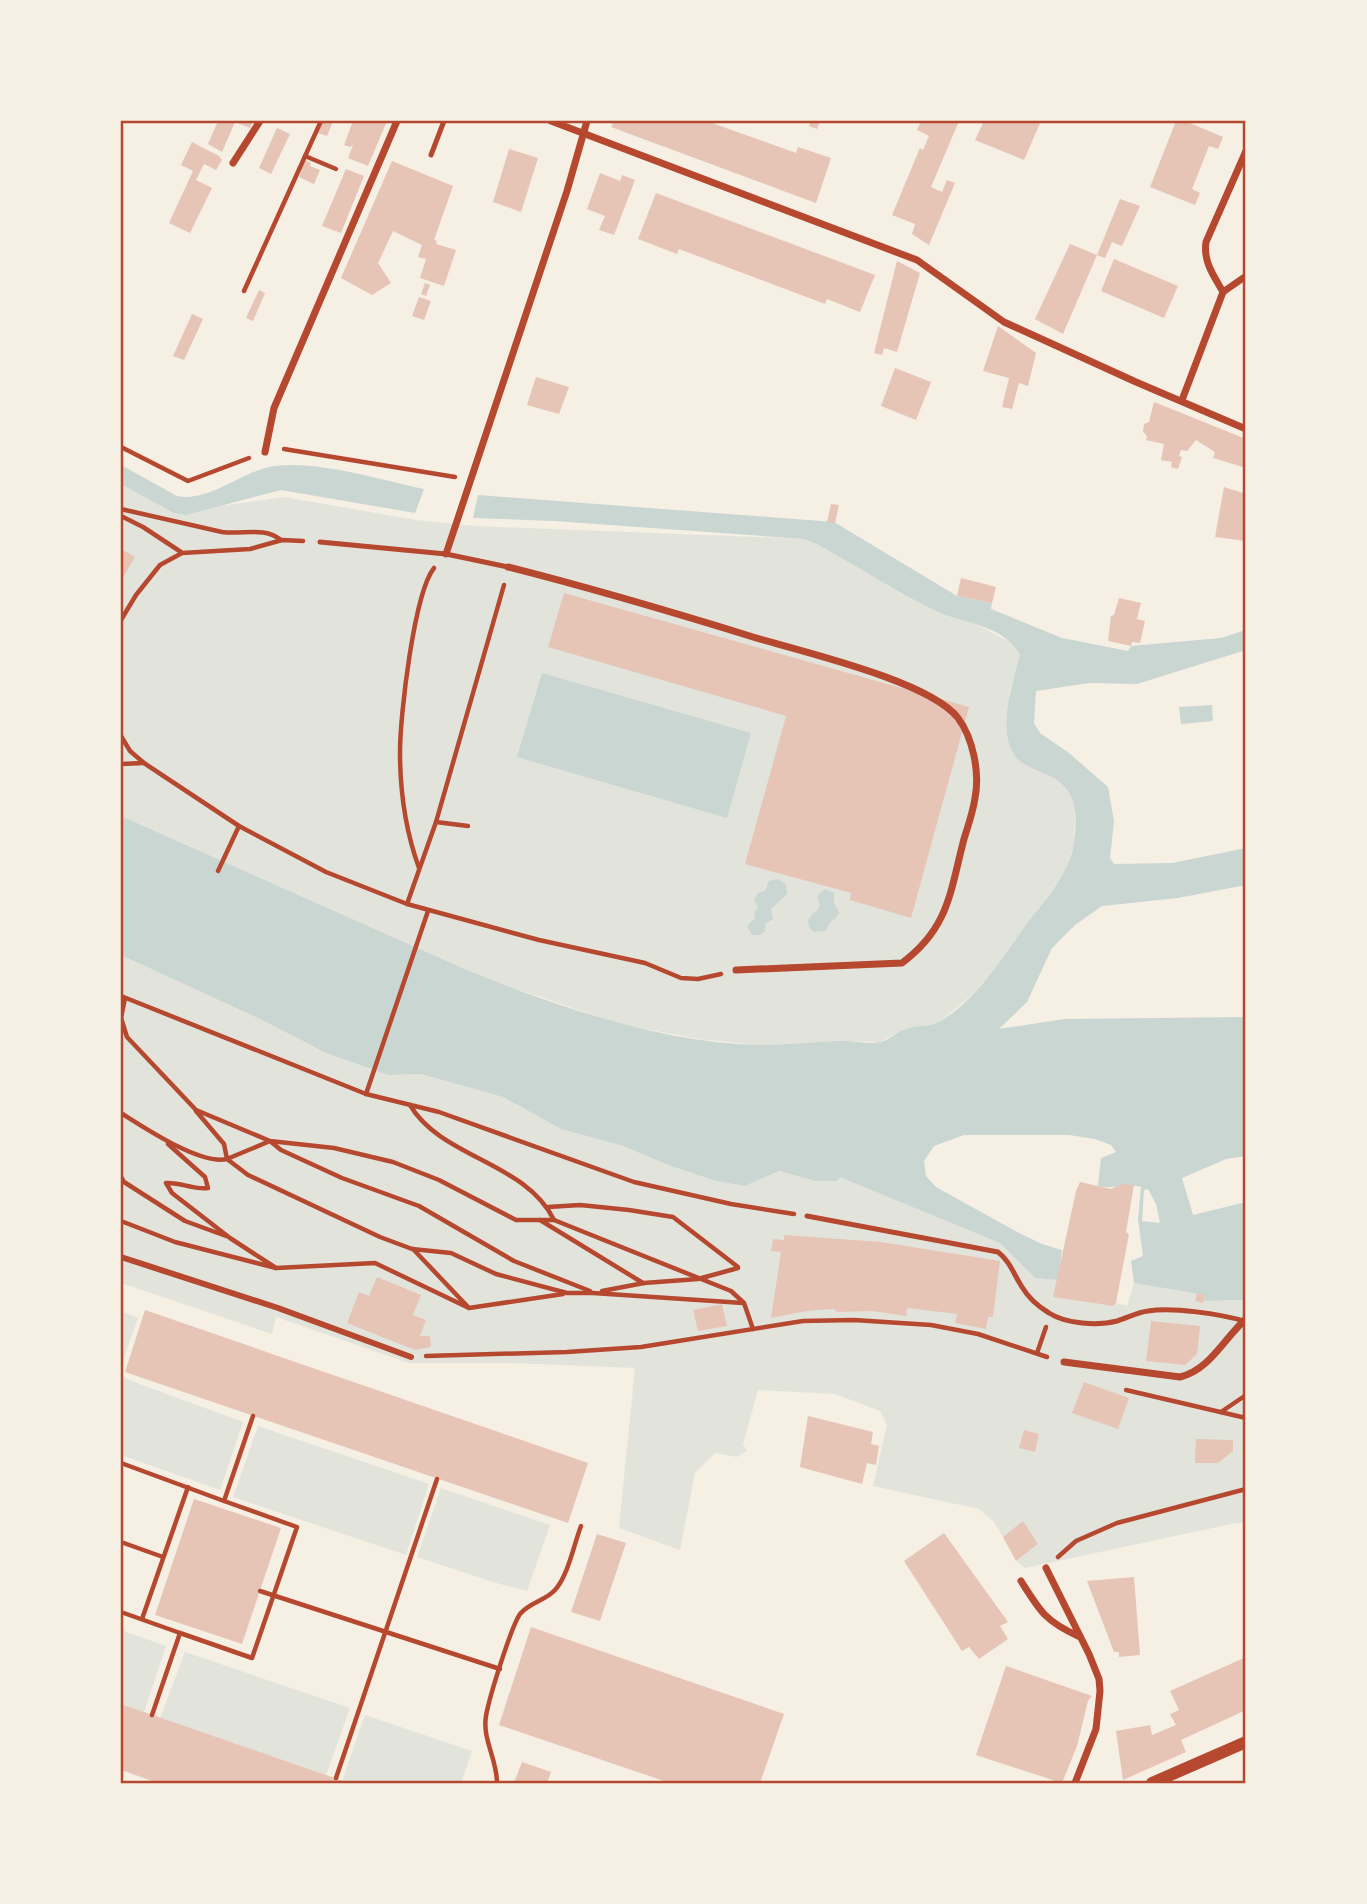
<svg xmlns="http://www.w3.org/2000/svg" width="1367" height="1904" viewBox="0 0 1367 1904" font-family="Cabin,sans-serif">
<rect width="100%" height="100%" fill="#f6efe4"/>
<g fill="#e2e4dc">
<path d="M121,475L183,511L284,497L416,520L474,526L811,539L1014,644L1020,655L1009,693L1031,768L1050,775L1067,788L1075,802L1074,844L1065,872L991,974L972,995L938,1023L905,1029L880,1042L841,1041L757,1045L699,1039L623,1025L507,986L467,970L121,816Z"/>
<path d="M121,955L260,1019L326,1053L388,1075L421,1074L503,1097L561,1129L623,1146L668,1165L716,1181L745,1186L779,1171L816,1181L840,1176L1001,1243L1035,1278L1058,1280L1054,1297L1113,1306L1116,1303L1127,1306L1134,1283L1205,1295L1204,1301L1246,1300V1523H1236L1025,1568L1016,1561L1038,1544L1023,1522L1003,1537L994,1522L979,1509L873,1486L887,1425L880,1411L835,1394L758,1390L743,1444L747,1451L737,1457L715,1453L695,1473L680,1550L619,1528L635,1368L511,1363H409L276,1317L272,1334L121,1283Z"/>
<path d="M121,1311L138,1318L121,1366Z"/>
<path d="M121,1377L243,1422L220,1490L121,1455Z"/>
<path d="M258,1426L429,1484L406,1555L233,1497Z"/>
<path d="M441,1488L550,1525L527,1591L496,1583L417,1557Z"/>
<path d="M121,1630L166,1646L144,1712L121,1704Z"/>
<path d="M185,1652L350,1708L326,1775L160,1718Z"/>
<path d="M365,1715L472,1751L461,1783H350L342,1781Z"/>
</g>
<g fill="#c9d6d2" fill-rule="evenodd">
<path d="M121,465L177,496C209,503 244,470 274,466C318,460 381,480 424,489L415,513L281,490L186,515L174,513L121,484Z"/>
<path d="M478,495L834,522L957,596L992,603L991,609L1062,638L1128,651L1131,646L1221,638L1246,630V650L1137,684L1089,683L1036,691L1034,723L1040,733L1069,753L1108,787L1114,821L1110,858L1114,864L1172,863L1246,848V885L1178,898L1102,906L1075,925L1052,948L1027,1002L999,1029L1064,1019L1246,1017V1156L1226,1159L1182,1178L1193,1215L1246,1202V1300L1204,1301L1205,1295L1134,1283L1131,1261L1143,1256L1138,1219L1141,1187C1124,1182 1115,1190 1098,1186L1101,1158L1116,1152L1111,1145L1095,1139L1069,1135H964L934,1146L924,1161L926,1176L936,1187L1019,1233L1042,1244L1062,1250L1058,1280L1035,1278L1000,1243L840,1177L837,1181H816L779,1171L745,1186L716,1181L668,1165L623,1146L561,1129L503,1097L421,1074L388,1075L326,1053L260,1019L121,955V816L467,970C556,1006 661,1043 758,1045C784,1045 811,1042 837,1041C850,1040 867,1045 880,1042C888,1041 896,1033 903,1030C914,1025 929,1027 939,1022C974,1002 998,964 1021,932C1040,904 1069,878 1074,842C1078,811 1077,786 1043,773C1035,769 1022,765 1016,757C996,734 1013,680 1020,655C1003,624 964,624 936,611C895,591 857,566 817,544L804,539L554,521L473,518ZM1148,1189L1156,1204L1160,1223L1142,1221L1144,1190Z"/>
<path d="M542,673L751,733L727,818L517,757Z"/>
<path d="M1212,705L1213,721L1181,724L1179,707Z"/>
<path d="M777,879L786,884L787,894L771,909L773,919L765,924V931L760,935H752L747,926L755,918L754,912L758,908L754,899L758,893L765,891L769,881Z"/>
<path d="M825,889L834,893V903L839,913L836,918L830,922L826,931L814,932C805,925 807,916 817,911L820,905L817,896Z"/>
</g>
<g fill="#e6c5b7">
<path d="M218,121H253L250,128L235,122L222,152L208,144Z"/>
<path d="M323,121H333L327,136L318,133Z"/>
<path d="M353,121H387L368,166L348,158L353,145L350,147L344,145Z"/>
<path d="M614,121H712V123L796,153L798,147L831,158L816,203L611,127Z"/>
<path d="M811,121H820L817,129L809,126Z"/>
<path d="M921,121H959L931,187L942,192L947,180L955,183L929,245L912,234L915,224L892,215L920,148L923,150L929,136L917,130Z"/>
<path d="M984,121H1041L1024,160L975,140Z"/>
<path d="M1176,121H1185L1223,137L1218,149L1209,146L1192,189L1200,193L1195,205L1150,187Z"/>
<path d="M277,128L290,134L271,174L259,168Z"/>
<path d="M192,142L219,156L222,160L216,170L204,164L196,180L212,188L190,233L169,223L193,171L181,165Z"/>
<path d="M509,149L538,158L521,212L493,202Z"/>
<path d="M305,160L311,163L310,166L320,170L314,184L299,177Z"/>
<path d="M392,161L453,186L434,240L437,241L436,244L456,250L444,286L420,278L426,259L418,257L422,245L393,231L378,263L391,283L372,295L341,278Z"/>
<path d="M346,169L364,176L341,233L322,226Z"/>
<path d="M600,173L620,181L622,175L635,180L614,235L599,230L605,216L587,209Z"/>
<path d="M656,193L875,275L860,312L827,299L825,304L679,249L677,254L638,239Z"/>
<path d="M1120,199L1140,206L1122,246L1112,242L1105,258L1097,255Z"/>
<path d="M1070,244L1097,255L1063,334L1035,319Z"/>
<path d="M1114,259L1178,286L1164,318L1101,291Z"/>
<path d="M897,261L920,273L897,352L884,348L882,355L874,353Z"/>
<path d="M425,283L430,285L426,296L421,294Z"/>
<path d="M259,290L265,293L253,321L246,318Z"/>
<path d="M419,297L431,301L424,320L412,316Z"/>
<path d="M192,314L203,319L184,360L173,356Z"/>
<path d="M998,326L1036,353L1028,386L1019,383L1012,409L1002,407L1009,378L983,371Z"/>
<path d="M895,368L931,382L916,420L881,406Z"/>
<path d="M536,377L569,387L559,414L527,405Z"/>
<path d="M1154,402L1246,439V468L1213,458L1215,452L1196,440L1187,451L1181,450L1179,456L1182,457L1178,469L1171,467L1172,462L1161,460L1164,444L1146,440L1147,436L1143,432L1144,424L1149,422Z"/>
<path d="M1224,487L1246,494V541L1215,537Z"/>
<path d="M831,504L839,505L835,523L827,522Z"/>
<path d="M121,549L135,557L121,581Z"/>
<path d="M961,578L996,587L992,603L957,596Z"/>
<path d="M564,593L969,707L911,918L850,900L851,893L745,864L786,716L548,647Z"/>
<path d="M1119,598L1141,603L1137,619L1145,621L1140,643L1132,642L1131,646L1108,641L1111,616L1114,615Z"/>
<path d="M1080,1182L1111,1189L1122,1184L1134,1185L1126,1232L1129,1234L1116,1303L1113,1306L1053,1297L1076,1191Z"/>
<path d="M784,1235L881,1242L1000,1261L993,1317H988L986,1329L955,1323L957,1314L907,1308L906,1316L872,1311L837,1312L834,1309L807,1311L771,1318L781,1252L771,1251L773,1239L784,1240Z"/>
<path d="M377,1277L421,1295L413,1315L426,1320L420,1336H430L431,1347L415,1350L347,1323L359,1292L369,1296Z"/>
<path d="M1197,1293L1205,1295L1203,1303L1195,1301Z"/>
<path d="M722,1304L727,1326L698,1331L693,1310Z"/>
<path d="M145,1310L588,1463L568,1523L125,1372Z"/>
<path d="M1151,1321L1200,1326L1197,1354L1185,1365L1146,1361Z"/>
<path d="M1084,1382L1129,1398L1118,1429L1072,1413Z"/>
<path d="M808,1416L873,1432L871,1444L879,1446L876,1465L867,1463L862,1484L800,1467Z"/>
<path d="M1024,1430L1039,1434L1035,1452L1019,1448Z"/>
<path d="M1196,1439L1233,1440V1451L1218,1463H1195Z"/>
<path d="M194,1499L281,1528L242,1644L155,1615Z"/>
<path d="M1023,1521L1038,1544L1016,1561L1003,1537Z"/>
<path d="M944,1533L1008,1622L1000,1626L1008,1639L979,1659L969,1647L962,1651L904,1561Z"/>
<path d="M597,1534L626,1543L600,1621L571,1612Z"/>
<path d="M1134,1577L1140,1655L1119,1657V1652H1114L1087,1581Z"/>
<path d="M531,1627L784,1714L760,1783H670L499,1725Z"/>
<path d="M1246,1657V1678L1244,1679L1246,1684V1710L1181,1740L1186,1752L1123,1780L1116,1731L1150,1725L1152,1735L1176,1725L1170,1714L1179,1710L1170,1691Z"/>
<path d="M1006,1666L1092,1696L1088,1701L1077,1746L1062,1783L976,1755Z"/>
<path d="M121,1704L349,1783H158L121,1770Z"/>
<path d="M522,1762L551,1772L547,1783H514Z"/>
</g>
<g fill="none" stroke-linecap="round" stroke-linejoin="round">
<g stroke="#b5482f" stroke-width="4.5">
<path d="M305,156L336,169"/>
<path d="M244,291L321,121"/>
<path d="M121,447L188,481L249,458"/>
<path d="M284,449L455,477"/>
<path d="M121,509L222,532C243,535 264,526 281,540"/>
<path d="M121,516L143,527L181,552"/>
<path d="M121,620L136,595L160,565L182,553L250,549L282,540L303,541"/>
<path d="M121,736L130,751L144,763L239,826L326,872L407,904L539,940L645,963L681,978L698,979L721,974"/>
<path d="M121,764L143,763"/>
<path d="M436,822L468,826"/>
<path d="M419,868C406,832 400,790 400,752C400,716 414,593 434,568"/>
<path d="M218,871L239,826"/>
<path d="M407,904L436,822L504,585"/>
<path d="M121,996L366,1094L439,1112L634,1182L731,1204L794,1214"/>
<path d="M125,998L121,1018L127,1037L196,1110L270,1141L334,1148L393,1162L439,1180L516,1220H554L731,1291L744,1303L753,1329"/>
<path d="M366,1094L428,911"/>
<path d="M410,1105C441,1158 526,1162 554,1220"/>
<path d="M196,1111L224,1144L227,1159L270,1141L281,1150L342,1178L419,1206L514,1261L590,1291"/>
<path d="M121,1113C145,1128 200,1165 227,1159L248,1175L380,1237L412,1249L451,1253L496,1274L567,1293H593L743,1303"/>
<path d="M121,1177L124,1182L185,1221L226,1236"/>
<path d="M548,1207L580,1205L629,1210L673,1217L738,1267"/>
<path d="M540,1220L643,1283"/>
<path d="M121,1221L175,1242L276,1268L230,1238L172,1193L166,1183C181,1182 193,1190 208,1188L205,1177L168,1144"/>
<path d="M413,1249L469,1308L563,1294"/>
<path d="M276,1268L375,1263L469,1308"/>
<path d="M602,1291L644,1283L698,1279L738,1268"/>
<path d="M1037,1353L1046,1327"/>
<path d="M426,1356L567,1352L641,1347L803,1321L854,1320L931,1325L978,1334L1047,1357"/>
<path d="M1126,1390L1246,1418"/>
<path d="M1221,1412L1246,1395"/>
<path d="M121,1463L224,1501"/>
<path d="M121,1542L163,1557"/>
<path d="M1058,1557L1076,1541L1117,1523L1246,1489"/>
<path d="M260,1591L500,1669"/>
<path d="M121,1612L180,1633"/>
<path d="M142,1619L188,1487"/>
<path d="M152,1715L180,1633L252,1658L297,1527L224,1501L253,1416"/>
<path d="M336,1778L437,1479"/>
<path d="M497,1783C497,1759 482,1739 486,1716C489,1698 511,1627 520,1614C530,1602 545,1601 555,1590C568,1576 574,1544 581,1526"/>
</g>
<g stroke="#b5482f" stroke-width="5">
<path d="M431,155L444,121"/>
<path d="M320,542L446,554L508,567"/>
<path d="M807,1216L998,1252C1010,1261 1014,1275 1022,1287C1028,1297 1039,1307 1049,1313C1066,1324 1098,1326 1117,1321C1127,1318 1138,1312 1148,1311C1173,1307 1220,1314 1244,1321"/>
</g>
<path stroke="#b5482f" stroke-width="6" d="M121,1257L278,1308L411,1357"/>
<g stroke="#b5482f" stroke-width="7">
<path d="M551,121L917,260L1004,322L1136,382L1246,429"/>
<path d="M233,163L260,121"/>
<path d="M1223,292C1214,276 1203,262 1206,242L1246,151"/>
<path d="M1182,400L1223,292L1246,276"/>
<path d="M265,452L274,408L397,121"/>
<path d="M446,554L567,191L587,121"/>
<path d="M508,567C591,588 672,612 753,637C800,651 930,681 958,718C973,738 980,773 975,798C973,812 968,826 964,839C950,892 949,928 902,963L736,970"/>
<path d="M1064,1362L1180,1377C1210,1370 1224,1338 1246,1319"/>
<path d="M1046,1568L1089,1654L1099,1679L1100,1691L1096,1729L1075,1783"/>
<path d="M1021,1581C1040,1611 1045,1621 1078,1636"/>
</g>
<path stroke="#b5482f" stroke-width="12" d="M1152,1783L1246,1742"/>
</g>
<rect width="1367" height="1904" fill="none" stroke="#f6efe4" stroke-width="245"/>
<rect x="122" y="122" width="1122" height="1660" fill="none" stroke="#b5482f" stroke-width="2.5"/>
</svg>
